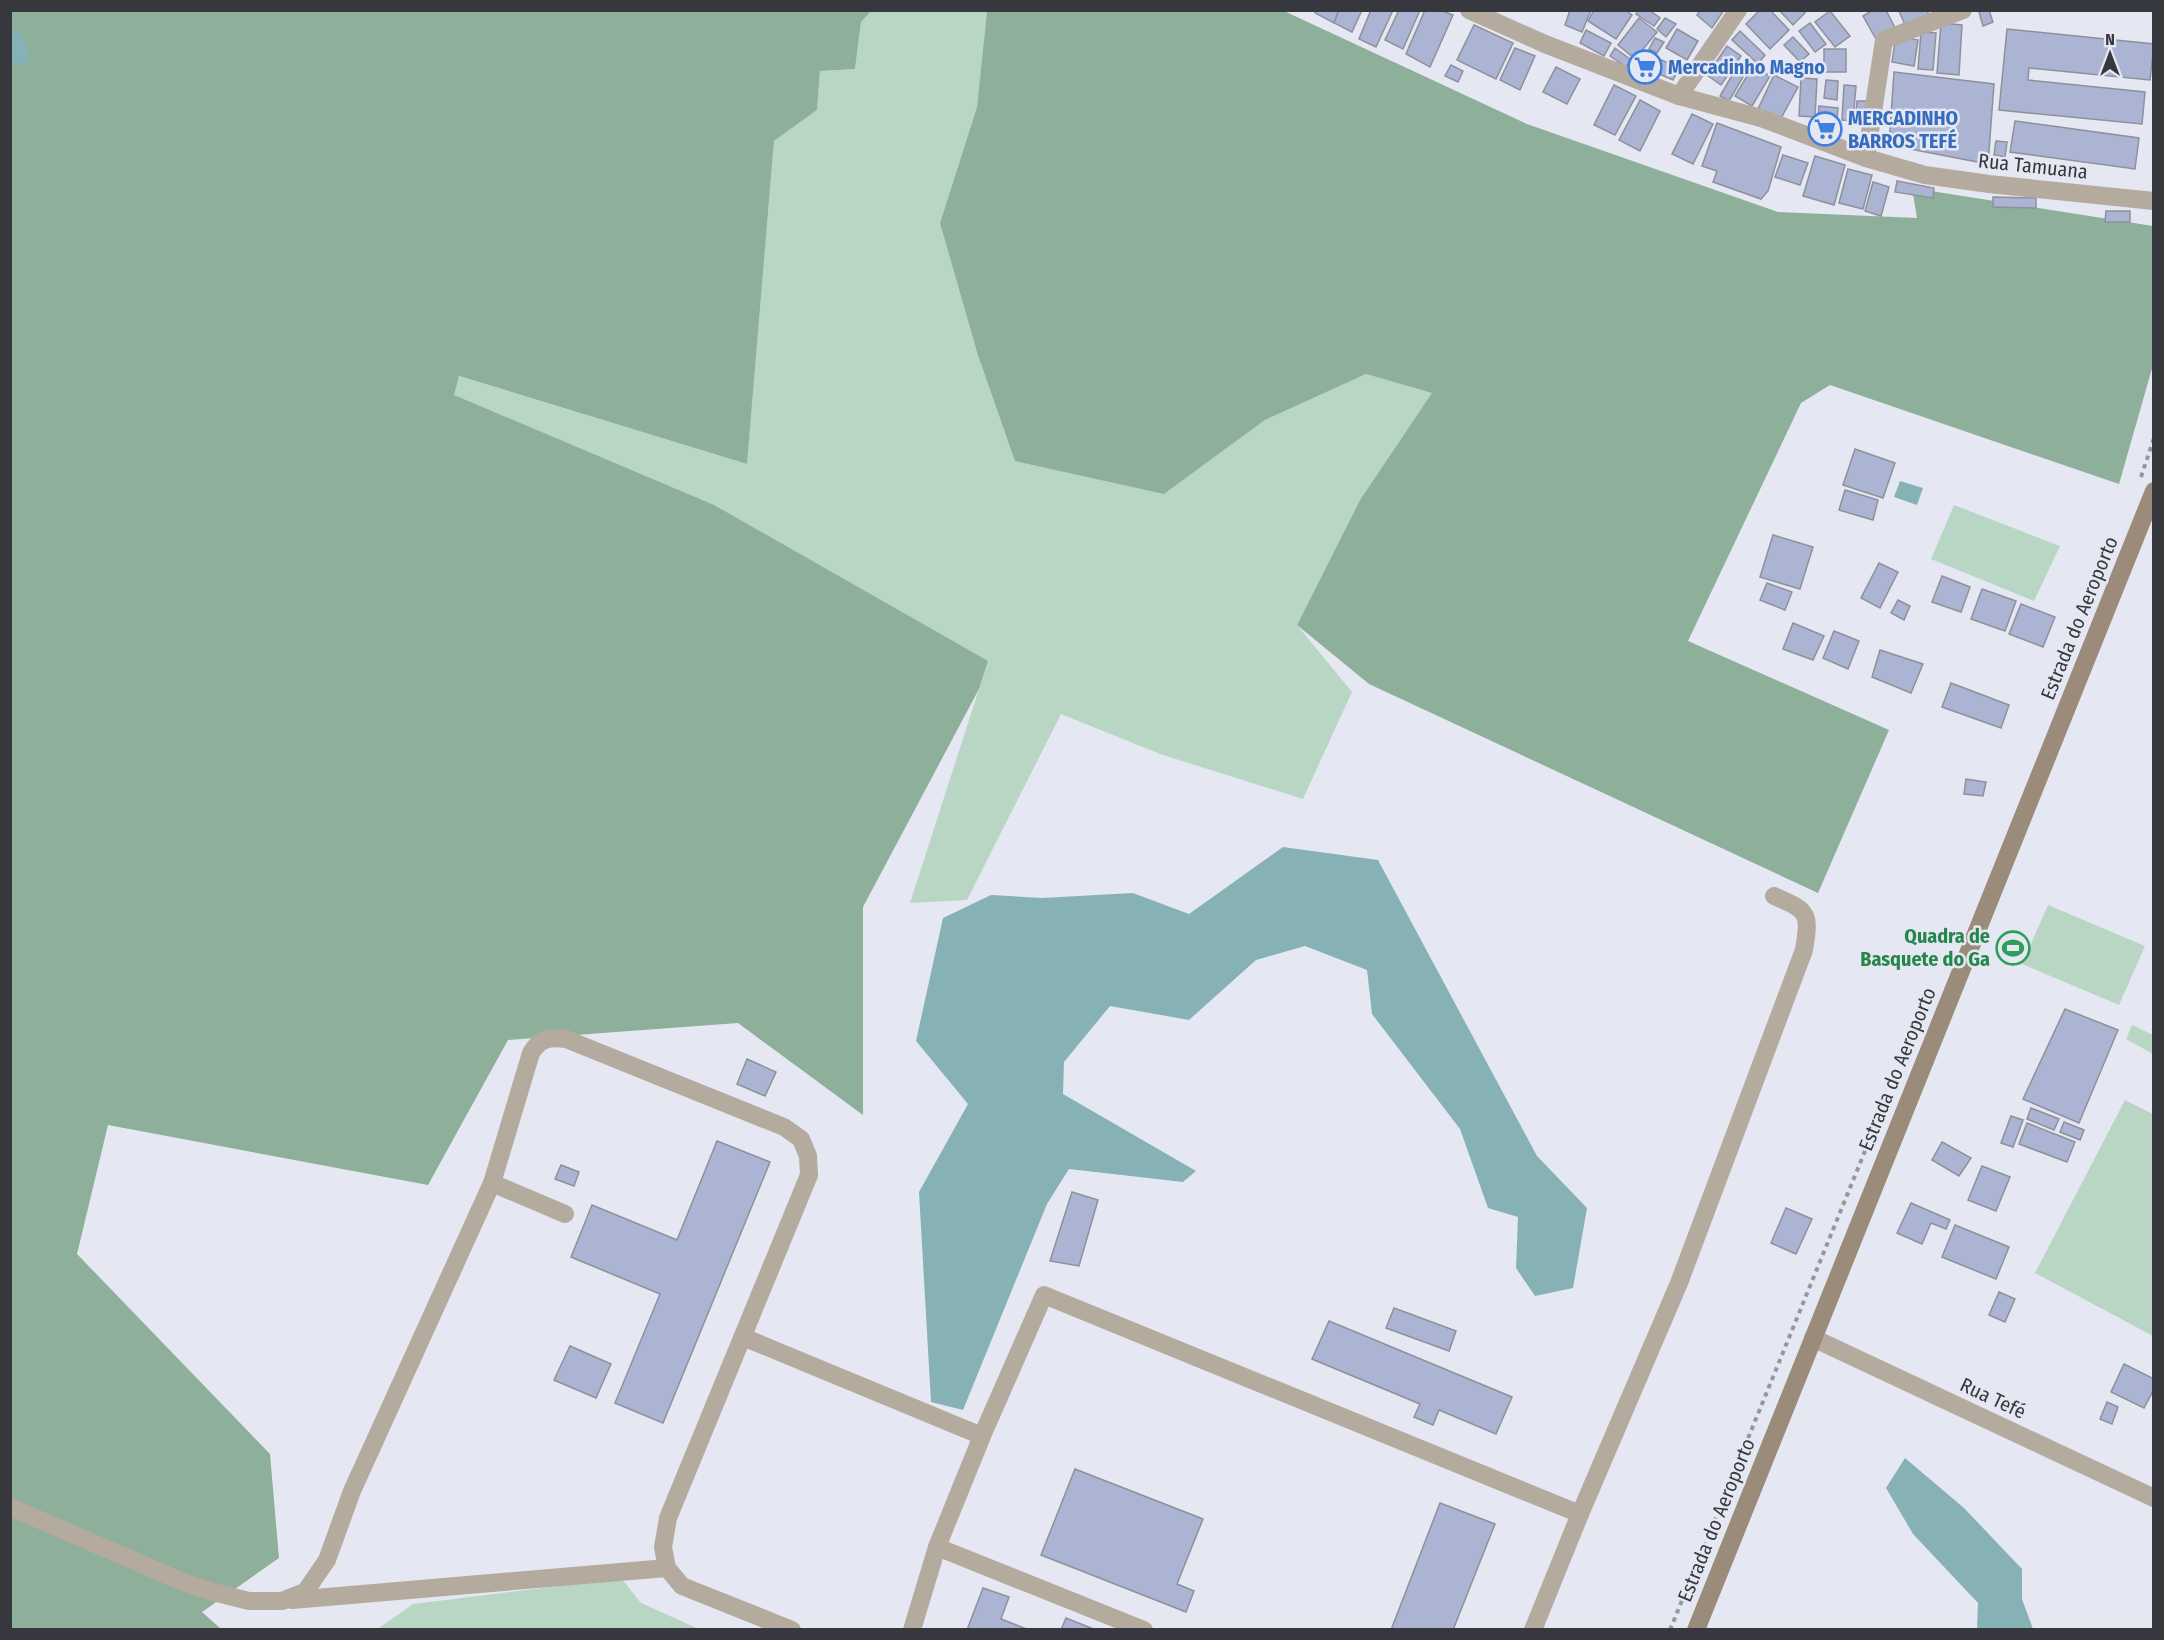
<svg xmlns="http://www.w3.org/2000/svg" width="2164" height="1640" viewBox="0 0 2164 1640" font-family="'Fira Sans Condensed',sans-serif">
<rect width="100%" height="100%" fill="#e5e8f3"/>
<g fill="#b9d6c4">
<path d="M871,10L987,11L977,107L940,223L1164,494L1265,420L1366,374L1433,393L1360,500L1297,625L1352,692L1303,799L1160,754L1061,714L967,900L910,903L988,661L454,395L458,376L747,464L774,141L817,110L820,71L855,69L861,22Z"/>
<path d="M1954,505L2060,546L2034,601L1931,559Z"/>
<path d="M2048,905L2145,946L2119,1005L2022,964Z"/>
<path d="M2132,1025L2153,1035V1054L2126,1039Z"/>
<path d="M2125,1100L2153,1114V1336L2035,1273Z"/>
<path d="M621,1578L641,1603L699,1629L376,1630L413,1604Z"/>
</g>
<g fill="#8eaf9a">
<path d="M11,11H871L861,22L855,69L820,71L817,110L774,141L747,464L459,376L454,395L714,505L988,661L979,689L863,907V1115L738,1023L508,1040L428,1185L108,1125L77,1254L270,1454L279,1558L202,1612L221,1629L11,1630Z"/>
<path d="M987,11H1284L1527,124L1778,212L1917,218L1912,188L2153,226V365L2119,484L1830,385L1801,403L1688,641L1889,730L1818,893L1369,684L1297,625L1360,500L1432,393L1366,374L1265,420L1164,494L1015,461L978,355L940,223L977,107Z"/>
</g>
<g fill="#87b2b5">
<path d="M10,25L24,37L31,63L11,64Z"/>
<path d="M1900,481L1923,488L1917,505L1894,497Z"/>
<path d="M1283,847L1378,860L1537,1156L1587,1208L1573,1288L1535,1296L1516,1268L1518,1217L1488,1208L1460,1129L1372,1014L1367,970L1305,946L1256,960L1189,1020L1110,1006L1064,1062L1063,1094L1196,1171L1183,1182L1069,1169L1047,1204L963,1410L931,1402L919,1192L968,1104L916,1041L943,918L991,895L1042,898L1133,893L1189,914Z"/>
<path d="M1905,1458L1964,1508L2022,1569V1599L2033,1629H1977L1978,1603L1913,1534L1886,1488Z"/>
</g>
<g fill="#acb4d4" stroke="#8e909a" stroke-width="1.5">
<path d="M1316,10H1339L1334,23L1315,13Z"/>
<path d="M1339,10H1362L1352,32L1334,23Z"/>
<path d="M1371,10H1393L1376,47L1359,39Z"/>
<path d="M1399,10H1420L1403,49L1385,40Z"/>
<path d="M1425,10H1440L1453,15L1430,67L1406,54Z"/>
<path d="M1570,10H1591L1582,32L1565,25Z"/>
<path d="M1594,10H1625L1632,15L1616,39L1588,21Z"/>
<path d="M1638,10H1649L1660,18L1654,26L1636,14Z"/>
<path d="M1700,10H1724L1712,28L1697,15Z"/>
<path d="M1760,10H1770L1789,30L1770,49L1746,24Z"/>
<path d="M1779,10H1803L1805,13L1793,25Z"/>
<path d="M1873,10H1886L1895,28L1876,39L1863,16Z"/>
<path d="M1927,10L1929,16L1906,27L1899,11Z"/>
<path d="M1989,10L1993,22L1983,26L1979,12Z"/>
<path d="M1830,11L1850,36L1835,47L1815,22Z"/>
<path d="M1639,18L1657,32L1635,59L1618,45Z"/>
<path d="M1665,18L1676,24L1666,37L1657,29Z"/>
<path d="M1810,23L1826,44L1815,52L1799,31Z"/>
<path d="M1941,23L1962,25L1959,75L1937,73Z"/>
<path d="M1474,25L1513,43L1496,79L1457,60Z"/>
<path d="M1677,29L1698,41L1687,60L1666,48Z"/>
<path d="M2007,29L2154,44L2150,80L2029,68L2028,80L2145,92L2142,124L1999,110Z"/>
<path d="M1586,30L1611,43L1604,56L1580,43Z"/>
<path d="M1740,31L1765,55L1758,64L1732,40Z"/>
<path d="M1921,32L1936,33L1933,70L1918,69Z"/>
<path d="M1896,36L1918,40L1914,66L1892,62Z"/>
<path d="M1793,37L1809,54L1800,62L1784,45Z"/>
<path d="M1655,38L1664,42L1657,53L1649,49Z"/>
<path d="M1727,46L1741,56L1721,85L1707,75Z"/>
<path d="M1515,48L1535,56L1520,90L1500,80Z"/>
<path d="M1615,48L1631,60L1626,67L1610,56Z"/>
<rect x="1824" y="49" width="22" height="23"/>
<path d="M1644,52L1679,68L1673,80L1634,63Z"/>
<path d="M1451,65L1463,71L1458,82L1445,76Z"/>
<path d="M1753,66L1770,76L1752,106L1735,96Z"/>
<path d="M1556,67L1580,79L1567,104L1543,92Z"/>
<path d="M1734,72L1743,77L1729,101L1720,96Z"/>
<path d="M1894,72L1994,84L1988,164L1889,145Z"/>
<path d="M1774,75L1798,87L1780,120L1758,109Z"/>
<path d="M1801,78L1817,79L1815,117L1799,116Z"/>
<path d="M1826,80L1838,81L1837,100L1824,98Z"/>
<path d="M1614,85L1636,96L1615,135L1594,125Z"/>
<path d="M1844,85L1856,86L1853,121L1842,120Z"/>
<path d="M1640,100L1660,111L1640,151L1619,140Z"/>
<path d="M1857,101H1866L1864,126L1855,125Z"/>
<path d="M1819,106L1838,108L1836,130L1817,128Z"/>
<path d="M1692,114L1713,124L1693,164L1672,154Z"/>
<path d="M2015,121L2139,138L2135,169L2010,152Z"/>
<path d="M1717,123L1781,147L1768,191L1761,199L1713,182L1717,171L1702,166Z"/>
<path d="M1996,141L2007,142L2005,157L1994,155Z"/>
<path d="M1783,155L1808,163L1800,185L1775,177Z"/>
<path d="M1815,156L1845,165L1834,205L1803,196Z"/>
<path d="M1848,169L1872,175L1863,209L1839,203Z"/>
<path d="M1897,181L1934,188L1933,198L1895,192Z"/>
<path d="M1873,182L1889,187L1881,216L1865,211Z"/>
<path d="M1993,197L2036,198V208L1993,207Z"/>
<path d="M2106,211H2130V222H2105Z"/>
<path d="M1855,449L1895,463L1883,498L1843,485Z"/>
<path d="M1845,490L1878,500L1873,520L1839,510Z"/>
<path d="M1773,535L1813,547L1800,589L1760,577Z"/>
<path d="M1879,563L1898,572L1880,608L1861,598Z"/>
<path d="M1942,576L1970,587L1961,612L1932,602Z"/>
<path d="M1767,583L1792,592L1785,610L1760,600Z"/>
<path d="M1982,589L2016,601L2005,631L1971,619Z"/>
<path d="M1898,600L1910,606L1904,620L1891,613Z"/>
<path d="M2021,604L2055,617L2043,647L2009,634Z"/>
<path d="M1793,623L1824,636L1813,660L1783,649Z"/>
<path d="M1834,631L1859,641L1848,669L1823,658Z"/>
<path d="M1880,650L1923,664L1911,693L1872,677Z"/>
<path d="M1951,683L2009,705L2001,728L1942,707Z"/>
<path d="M1966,779L1986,782L1983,796L1964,794Z"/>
<path d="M2065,1009L2118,1030L2079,1123L2023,1099Z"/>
<path d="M747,1059L776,1072L765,1096L737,1084Z"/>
<path d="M2031,1108L2059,1119L2054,1130L2027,1119Z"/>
<path d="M2011,1116L2023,1120L2013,1147L2001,1143Z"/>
<path d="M2064,1122L2084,1130L2080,1140L2060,1132Z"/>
<path d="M2027,1123L2075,1142L2067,1162L2019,1144Z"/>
<path d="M717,1141L770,1162L663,1423L615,1403L660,1294L571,1257L592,1205L677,1240Z"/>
<path d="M1942,1142L1971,1158L1959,1176L1932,1160Z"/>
<path d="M561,1165L579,1172L574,1186L555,1179Z"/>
<path d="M1982,1166L2010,1177L1996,1211L1968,1200Z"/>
<path d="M1072,1192L1098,1200L1079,1266L1050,1261Z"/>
<path d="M1911,1203L1950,1220L1946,1229L1931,1223L1922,1244L1897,1233Z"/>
<path d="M1786,1208L1812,1219L1796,1254L1771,1243Z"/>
<path d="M1955,1225L2009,1247L1996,1279L1942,1257Z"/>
<path d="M1999,1292L2015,1299L2005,1322L1989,1315Z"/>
<path d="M1394,1308L1456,1331L1449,1351L1386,1328Z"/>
<path d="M1329,1321L1512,1397L1496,1434L1439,1410L1433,1425L1414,1417L1420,1404L1312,1359Z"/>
<path d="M570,1346L611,1364L596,1398L554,1380Z"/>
<path d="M2124,1364L2154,1379V1389L2144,1408L2111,1392Z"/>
<path d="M2107,1402L2118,1407L2112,1424L2100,1419Z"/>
<path d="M1075,1469L1203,1519L1177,1584L1194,1591L1186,1612L1041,1555Z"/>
<path d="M1440,1503L1495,1524L1453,1630H1391Z"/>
<path d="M983,1588L1009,1597L1001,1619L1029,1630H967Z"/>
<path d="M1066,1618L1096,1630H1061Z"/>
</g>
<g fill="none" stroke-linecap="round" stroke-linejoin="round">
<g stroke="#94979f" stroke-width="4" stroke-dasharray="4.5 4.5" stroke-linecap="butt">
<path d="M2141,477L2154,438"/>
<path d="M1670,1630L1887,1097"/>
</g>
<g stroke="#b5aa9e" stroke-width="18">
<path d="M1469,10L1545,44L1679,96L1761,118L1866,158L1925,175L1989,184L2154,201"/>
<path d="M1679,96L1738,10"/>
<path d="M1866,158L1884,40L1963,10"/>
<path d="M492,1183L565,1214"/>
<path d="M743,1337L982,1436"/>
<path d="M1813,1338L2154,1498"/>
<path d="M10,1507L183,1582L213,1592L249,1601H282L305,1592L327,1560L352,1491L492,1183L531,1053C540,1038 549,1037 566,1039L784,1127L801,1139L808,1156L809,1175L668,1518L663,1547L667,1568L682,1586L792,1630"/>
<path d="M937,1547L1144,1630"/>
<path d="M292,1600L667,1568"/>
<path d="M912,1630L937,1547L982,1436L1044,1295L1580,1514"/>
<path d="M1533,1630L1580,1514L1679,1283L1804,950C1810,913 1809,911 1774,896"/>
</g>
<path stroke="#9b8b7a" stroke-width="18" d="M1696,1630L2154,491"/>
</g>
<defs>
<g id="supermarket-ring" transform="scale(1.725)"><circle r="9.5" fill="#e5e8f3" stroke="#3f7fe0" stroke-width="1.5"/><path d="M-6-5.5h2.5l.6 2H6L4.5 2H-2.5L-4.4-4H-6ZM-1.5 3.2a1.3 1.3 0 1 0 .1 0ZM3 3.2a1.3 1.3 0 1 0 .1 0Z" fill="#3f7fe0"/></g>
<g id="stadium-ring" transform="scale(1.725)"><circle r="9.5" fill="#e5e8f3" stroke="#2e9e5b" stroke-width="1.5"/><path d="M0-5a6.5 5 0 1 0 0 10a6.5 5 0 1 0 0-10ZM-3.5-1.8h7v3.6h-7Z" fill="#2e9e5b"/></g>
</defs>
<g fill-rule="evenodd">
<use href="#supermarket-ring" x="1645" y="67"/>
<use href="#supermarket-ring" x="1825" y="129"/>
<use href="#stadium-ring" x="2013" y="948"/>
</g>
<g text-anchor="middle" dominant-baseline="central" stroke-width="5" stroke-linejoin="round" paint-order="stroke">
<g font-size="20" font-weight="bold" fill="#366cbe" stroke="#e5e8f3" text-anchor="start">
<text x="1668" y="67">Mercadinho Magno</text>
<text x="1848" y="118">MERCADINHO<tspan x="1848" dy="23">BARROS TEFÉ</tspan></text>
</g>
<g font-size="20" fill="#37383d" stroke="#e5e8f3">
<text transform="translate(2033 166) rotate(6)">Rua Tamuana</text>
<text transform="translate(2079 618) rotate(-68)">Estrada do Aeroporto</text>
<text transform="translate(1897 1069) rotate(-68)">Estrada do Aeroporto</text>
<text transform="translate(1993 1398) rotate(25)">Rua Tefé</text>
<text transform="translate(1716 1520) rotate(-68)">Estrada do Aeroporto</text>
</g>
<g font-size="20" font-weight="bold" fill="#27864d" stroke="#e5e8f3" text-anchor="end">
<text x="1990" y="936">Quadra de<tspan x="1990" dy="23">Basquete do Ga</tspan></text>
</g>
</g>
<rect width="2164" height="1640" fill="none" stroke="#37383d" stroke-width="24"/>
<g transform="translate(2110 54)" stroke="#e5e8f3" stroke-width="4.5" paint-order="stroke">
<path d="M0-4.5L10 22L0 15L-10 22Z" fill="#37383d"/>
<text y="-9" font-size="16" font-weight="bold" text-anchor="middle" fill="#37383d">N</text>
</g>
</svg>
